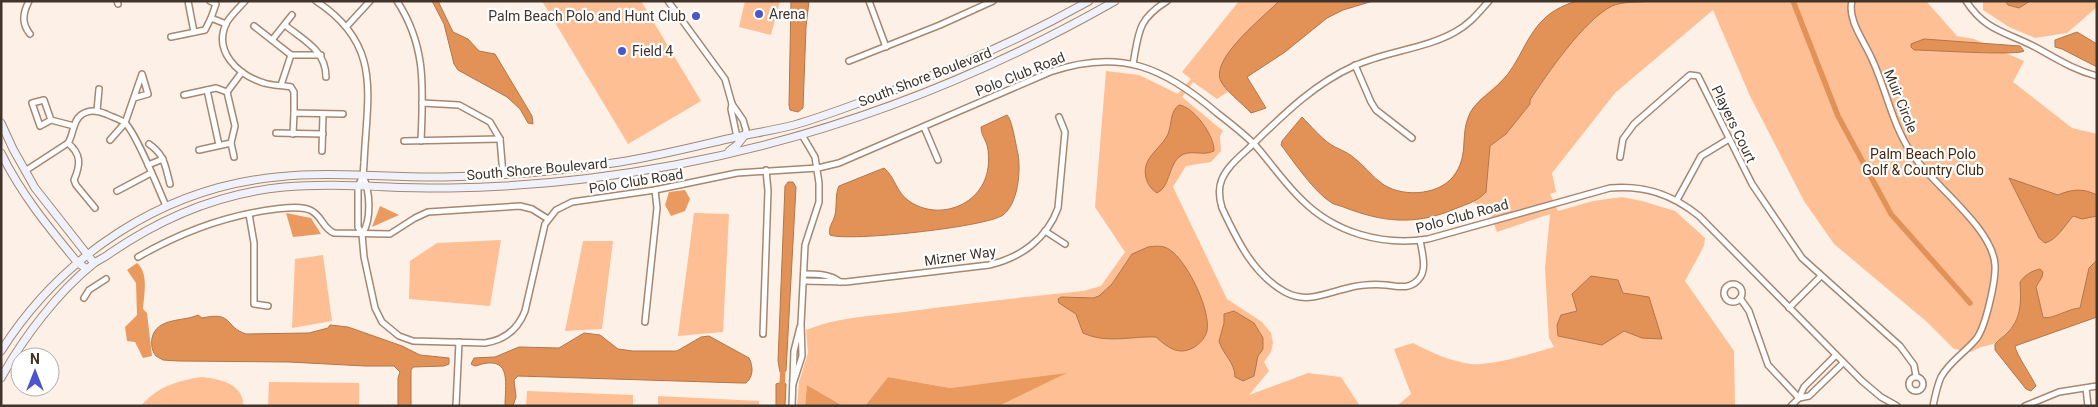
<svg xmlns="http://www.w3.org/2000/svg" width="2098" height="407" viewBox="0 0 2098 407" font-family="Roboto,sans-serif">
<rect width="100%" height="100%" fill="#fdf0e7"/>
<g fill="#febf94">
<path d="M542,1H641L701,101L628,144Z"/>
<path d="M745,1H780L771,35L739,27Z"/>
<path d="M1239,1H1373L1343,10L1327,18L1285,52L1247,77L1266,108L1251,113L1229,91L1217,99L1193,82L1182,97L1223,131L1220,136L1221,151L1211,162L1186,166L1173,187L1227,299L1262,322L1271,333L1273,343L1271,352L1264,362L1269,371L1249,395L1308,373L1341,377L1360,406H999L1065,374L950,388L888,377L865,406H843L807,385L805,406H797L799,382L808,353L806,330C837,317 871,316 904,312C963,304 1023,297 1083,291L1101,286L1125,252L1095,207L1106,71L1139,75L1178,94L1191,79L1182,72Z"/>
<path d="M1576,1H1926L1957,36L1974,39L2024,61L2013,82L2072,128L2097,134V260L2094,263L2080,308C2068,308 2051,321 2043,317L2036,287L2042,277L2020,287C2024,306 2017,325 2002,337C1999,339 1996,343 1993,344C1982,347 1982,346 1971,352L1954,349L1927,322L1834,244L1804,201L1750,96L1713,10L1615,93L1552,173L1556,192L1550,194L1558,211L1593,201L1622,197L1642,201L1675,211L1705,238L1704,246L1685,281L1734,351L1735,406H1397L1411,394L1394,349L1413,343C1432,353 1450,361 1471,364C1493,366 1533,353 1554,347L1549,338L1545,268L1550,214L1497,232L1489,211L1471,201L1447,182C1473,157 1457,142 1469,116C1476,98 1498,87 1510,71C1524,55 1529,32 1546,17C1555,9 1565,5 1576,1Z"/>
<path d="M1983,1H2097V7L2067,33L2035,38L2009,27L1983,10Z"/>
<path d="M694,213L729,214L723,332L678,336Z"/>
<path d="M501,240L490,306L409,299L410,261L437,243Z"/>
<path d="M583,241H613L602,329L565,331Z"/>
<path d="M323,255L332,321L292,328L295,259Z"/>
<path d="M202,377C220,379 244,384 243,406H141C156,387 179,380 202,377Z"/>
<path d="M269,382L359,383V406H268Z"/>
<path d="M527,391L633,395V406H526Z"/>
<path d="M658,396L759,401V406H658Z"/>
</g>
<g fill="#ea9a5f">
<path d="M685,190L690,199L685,211L671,216L665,205L669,192Z"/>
<path d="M380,206L399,215L372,227Z"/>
<path d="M286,213L311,218L321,234L293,237Z"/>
<path d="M137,263C149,273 144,295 143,309L147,313L152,356L143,358L135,342L127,341L125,327L137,315L136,283L127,270Z"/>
<path d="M1067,373L999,406H865L888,377L950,388Z"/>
<path d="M807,385L843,406H805Z"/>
</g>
<g fill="#e29257" stroke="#b2764a">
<path d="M432,1H438L453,32L468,39L479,51L495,54L532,116L533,124L528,123L520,109L507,97L458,70L454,64L444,24Z"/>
<path d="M791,1H809L806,27L803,108L798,112L790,110L789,105Z"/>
<path d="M1279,1H1373L1343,10L1327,18L1285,52L1247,77L1266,108L1251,113C1243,104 1223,89 1220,79C1213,56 1265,16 1279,1Z"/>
<path d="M1576,1H1650C1638,3 1623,1 1612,6C1584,20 1547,74 1530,100V104L1506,134L1490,146L1486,192C1476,203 1463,205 1450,211C1413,225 1383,222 1346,208C1342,206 1335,205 1332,203C1314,192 1294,162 1281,145L1282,141L1302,117C1311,126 1320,137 1330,144C1337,149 1346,151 1353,157C1364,165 1372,177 1384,185C1405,198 1442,195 1456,173C1468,153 1461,137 1468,118C1473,102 1490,94 1501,82C1520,63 1526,34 1546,17C1555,9 1565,5 1576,1Z"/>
<path d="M2005,1H2030L2019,8L2008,5Z"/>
<path d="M2077,32L2097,44V67L2062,49L2055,47V40Z"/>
<path d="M1924,39L2020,46L2024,51C2017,56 1930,50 1914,50L1911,47V44Z"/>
<path d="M1179,105C1193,106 1215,136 1214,151C1202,157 1190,148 1179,157C1168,167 1170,187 1157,193C1152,190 1149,186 1147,181C1139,158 1160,151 1168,134C1172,124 1170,111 1179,105Z"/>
<path d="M1007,115C1012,119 1016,146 1018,154C1021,171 1018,204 1003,215C987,227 848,242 830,235C828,226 833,223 835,215C837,206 835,194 839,186L884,168C895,177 896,192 909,201C939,222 983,205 988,168C989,161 989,152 987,145C985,139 981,134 981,127Z"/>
<path d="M2009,178L2058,195C2072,189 2083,188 2097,195V216L2082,219L2073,216C2065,225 2057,240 2045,243L2039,238Z"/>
<path d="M788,182H793L796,187L786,371L780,372L778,361L785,186Z"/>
<path d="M1148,247C1155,246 1164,245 1170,250C1187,261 1211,310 1207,331C1205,338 1201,342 1196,346C1180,357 1168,348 1156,337C1131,336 1107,344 1083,333L1076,314L1059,303L1058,299L1061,297L1093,298L1099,296L1112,284L1132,254Z"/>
<path d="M2097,260V317L2015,346C2016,354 2032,377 2036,386L2031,391L2026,389L1995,350V344C1999,339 2005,336 2009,331C2022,316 2021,301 2020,282C2025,275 2031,271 2040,269L2043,272L2042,277L2036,287L2043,317C2050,321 2069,308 2080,308L2089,268Z"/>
<path d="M1591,276L1618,280L1623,293L1649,297L1662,339L1642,338L1624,331L1602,345L1558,336L1557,325L1561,315L1577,311L1572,294Z"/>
<path d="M1234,311L1254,323L1263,338V349L1258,356L1254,376L1243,381L1235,377C1235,362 1223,355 1219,341L1224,323V314Z"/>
<path d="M198,315L202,318C234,311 224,327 246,334L309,333L328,328L330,325L348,327L402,346L420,355L449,358V364L444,366L413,367L411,370V406H398V378L400,372L394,366H365L289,362L178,361L163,360L156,356C152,351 151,345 152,338C157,317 183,322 198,315Z"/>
<path d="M584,333L600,335L618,349L633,351H677L701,337L709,336L749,358C753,366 754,376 746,383H741L518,376L514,380L516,397L513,406H505C505,385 512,357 482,364C476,366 475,367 471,364L474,358L495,357L519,347L559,348Z"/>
<path d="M783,382L786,384L785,406H776V384Z"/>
</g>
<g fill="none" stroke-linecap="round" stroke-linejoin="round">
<g stroke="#e29257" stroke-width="5.5">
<path d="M1793,1L1838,116L1891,214L1970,303"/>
<path d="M782,389L783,365"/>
</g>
<g stroke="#a58772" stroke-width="8">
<g id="street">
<path d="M29,1C23,13 21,23 30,34"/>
<path d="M117,1L118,4"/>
<path d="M188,1L194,32"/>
<path d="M210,1L216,4L211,18L226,24"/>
<path d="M245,1C239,8 232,14 227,22C212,51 238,75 264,83C273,86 282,85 291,87L294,92V113"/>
<path d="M316,1C383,45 367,94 364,163L363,176L358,186V227L362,234L364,257L375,308L382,322L399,336L413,341L485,343C505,340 518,329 525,311L545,224L556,210L572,202L655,190L737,173L818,168L839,163L1050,72C1120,48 1164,67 1217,113C1230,123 1243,133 1255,145C1271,163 1284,183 1302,200C1335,233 1382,246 1428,239L1610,188C1644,185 1672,194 1699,216L1862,381L1881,397L1897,406"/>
<path d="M397,1C427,47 423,89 421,141"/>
<path d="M668,1L725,79L732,104L743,120L746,130L745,135"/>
<path d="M869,1L886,47"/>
<path d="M1852,1C1847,19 1864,41 1871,57C1886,88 1892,125 1912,154C1933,185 1993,228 1995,265C1996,280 1986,325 1977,338C1966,352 1950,361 1941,377C1937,386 1935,396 1933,406"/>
<path d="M1966,1C1986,32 2008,32 2037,48C2057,59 2074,70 2097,76"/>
<path d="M285,25C303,40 326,50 326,77"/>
<path d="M254,26L291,55H321"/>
<path d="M347,26L370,1"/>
<path d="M171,37L205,30L211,18"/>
<path d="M272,40L292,15"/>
<path d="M849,61L940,25L993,1"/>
<path d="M1133,64C1139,32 1137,20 1167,1"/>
<path d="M1355,65L1371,102L1376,110L1412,138"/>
<path d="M281,85L291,55"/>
<path d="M207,90L219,145"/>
<path d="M227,92L235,126L231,143"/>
<path d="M184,95L216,88L227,92L242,72"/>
<path d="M422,103L459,105L490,122L500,139L503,175"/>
<path d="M732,104L731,109L737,137"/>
<path d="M97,111L99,89"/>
<path d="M51,120L40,126L32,103L44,100L51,120L74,126"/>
<path d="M924,127L938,160"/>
<path d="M276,133L323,134"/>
<path d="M293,134L294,113L343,114"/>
<path d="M110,140L125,123L142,74L148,94L134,98"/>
<path d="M404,141L500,139"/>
<path d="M68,143C81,154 81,164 74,180L76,185L95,208"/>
<path d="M149,144C165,155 165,166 170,184"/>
<path d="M199,150L231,143L234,157"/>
<path d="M322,151L323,114"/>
<path d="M1620,157L1623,139L1634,124L1690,75L1698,76L1752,184L1802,258L1900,346L1914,365L1916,376"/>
<path d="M148,165L163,159"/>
<path d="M25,171L68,143C74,134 72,122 81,115C89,109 97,110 106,114C112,117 119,119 124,122C135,130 159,190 166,206"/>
<path d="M117,191L151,173"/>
<path d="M1677,200L1701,156L1729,139"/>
<path d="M249,214L254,243V304L268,306"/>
<path d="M1045,231L1065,244"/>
<path d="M362,234C372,220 370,191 363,176"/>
<path d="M1420,240C1422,253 1428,270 1418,280C1409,290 1397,286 1386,285C1373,284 1360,285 1348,288C1326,293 1307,304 1285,292C1253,274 1237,240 1222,208C1219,198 1218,188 1222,179C1228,165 1242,155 1252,145C1284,114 1314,84 1354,66C1386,51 1425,49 1455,32C1470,24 1478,13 1489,1"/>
<path d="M138,257C181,232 227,215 276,209C287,208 300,206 310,210C322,215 322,228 334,233L390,234L415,218L428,212L520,206L532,209L548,219"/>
<path d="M804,274C817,274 830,274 840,282"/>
<path d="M804,281L846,282L989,265C1020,258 1047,239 1058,208L1065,132L1059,117"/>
<circle cx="1733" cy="293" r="9"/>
<path d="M84,298L89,290L106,279"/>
<path d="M1740,298L1749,311L1768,365L1799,398"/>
<path d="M1789,308L1821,276"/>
<path d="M645,322L657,208L655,190"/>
<path d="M763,334L768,191L766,170"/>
<circle cx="1916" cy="384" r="7"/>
<path d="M793,384L802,356L801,324L805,245L819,202V183L815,157L802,135"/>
<path d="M2086,388L2088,406"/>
<path d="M1799,398L1804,387L1836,355"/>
<path d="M456,406L459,342"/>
<path d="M792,406L794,351L800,327"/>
<path d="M1791,406L1799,398L1809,396L1843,363"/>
<path d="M2025,406L2059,392L2097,386"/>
</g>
</g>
<g stroke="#a58772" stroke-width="9">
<g id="secondary">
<path d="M1,123L13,149L35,188L94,263"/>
<path d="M729,151L737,145L745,135"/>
<path d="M1,153C21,194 49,228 78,263L87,269"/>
<path d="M1,351C62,255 163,188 277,177C332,171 388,178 443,177C502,176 562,171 620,162C659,156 697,146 736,137C755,133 775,130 794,125C822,117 850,106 878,96C951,70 1021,39 1089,1"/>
<path d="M1,378C23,338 58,292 93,264C98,260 104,258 109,254C161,218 220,193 284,187C339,182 394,189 449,188C525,187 600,179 675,165C829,136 978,79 1115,1"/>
</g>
</g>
<use href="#street" stroke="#fff" stroke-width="5"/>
<use href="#secondary" stroke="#eff2fc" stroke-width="7"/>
</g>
<g fill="#4c55cb" stroke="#fff" stroke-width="2">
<circle cx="759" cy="14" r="5"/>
<circle cx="696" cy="16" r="5"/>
<circle cx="622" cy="51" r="5"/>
</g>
<g text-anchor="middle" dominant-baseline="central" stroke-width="4.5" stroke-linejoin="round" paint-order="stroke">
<g font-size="14" fill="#41342b" stroke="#fff" text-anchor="start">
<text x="769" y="14">Arena</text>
<text x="686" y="16" text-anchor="end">Palm Beach Polo and Hunt Club</text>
<text x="632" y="51">Field 4</text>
</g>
<g font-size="14" fill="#41342b" stroke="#fff">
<text transform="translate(1020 74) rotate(-22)">Polo Club Road</text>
<text transform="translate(925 77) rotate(-21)">South Shore Boulevard</text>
<text transform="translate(1901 101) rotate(68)">Muir Circle</text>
<text transform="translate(1734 124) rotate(64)">Players Court</text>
<text transform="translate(537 169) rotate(-5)">South Shore Boulevard</text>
<text transform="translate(636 181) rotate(-9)">Polo Club Road</text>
<text transform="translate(1462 216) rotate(-15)">Polo Club Road</text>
<text transform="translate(960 256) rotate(-8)">Mizner Way</text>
</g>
<g font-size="14" fill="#47270e" stroke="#fff">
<text x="1923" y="154">Palm Beach Polo<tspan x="1923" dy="16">Golf &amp; Country Club</tspan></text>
</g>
</g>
<rect width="2098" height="407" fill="none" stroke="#41342b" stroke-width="5"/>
<g transform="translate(35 372)"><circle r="24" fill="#ffffff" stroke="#b3aeaa"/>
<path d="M0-4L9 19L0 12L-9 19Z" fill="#4c55cb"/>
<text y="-8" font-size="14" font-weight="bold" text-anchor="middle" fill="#41342b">N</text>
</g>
</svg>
